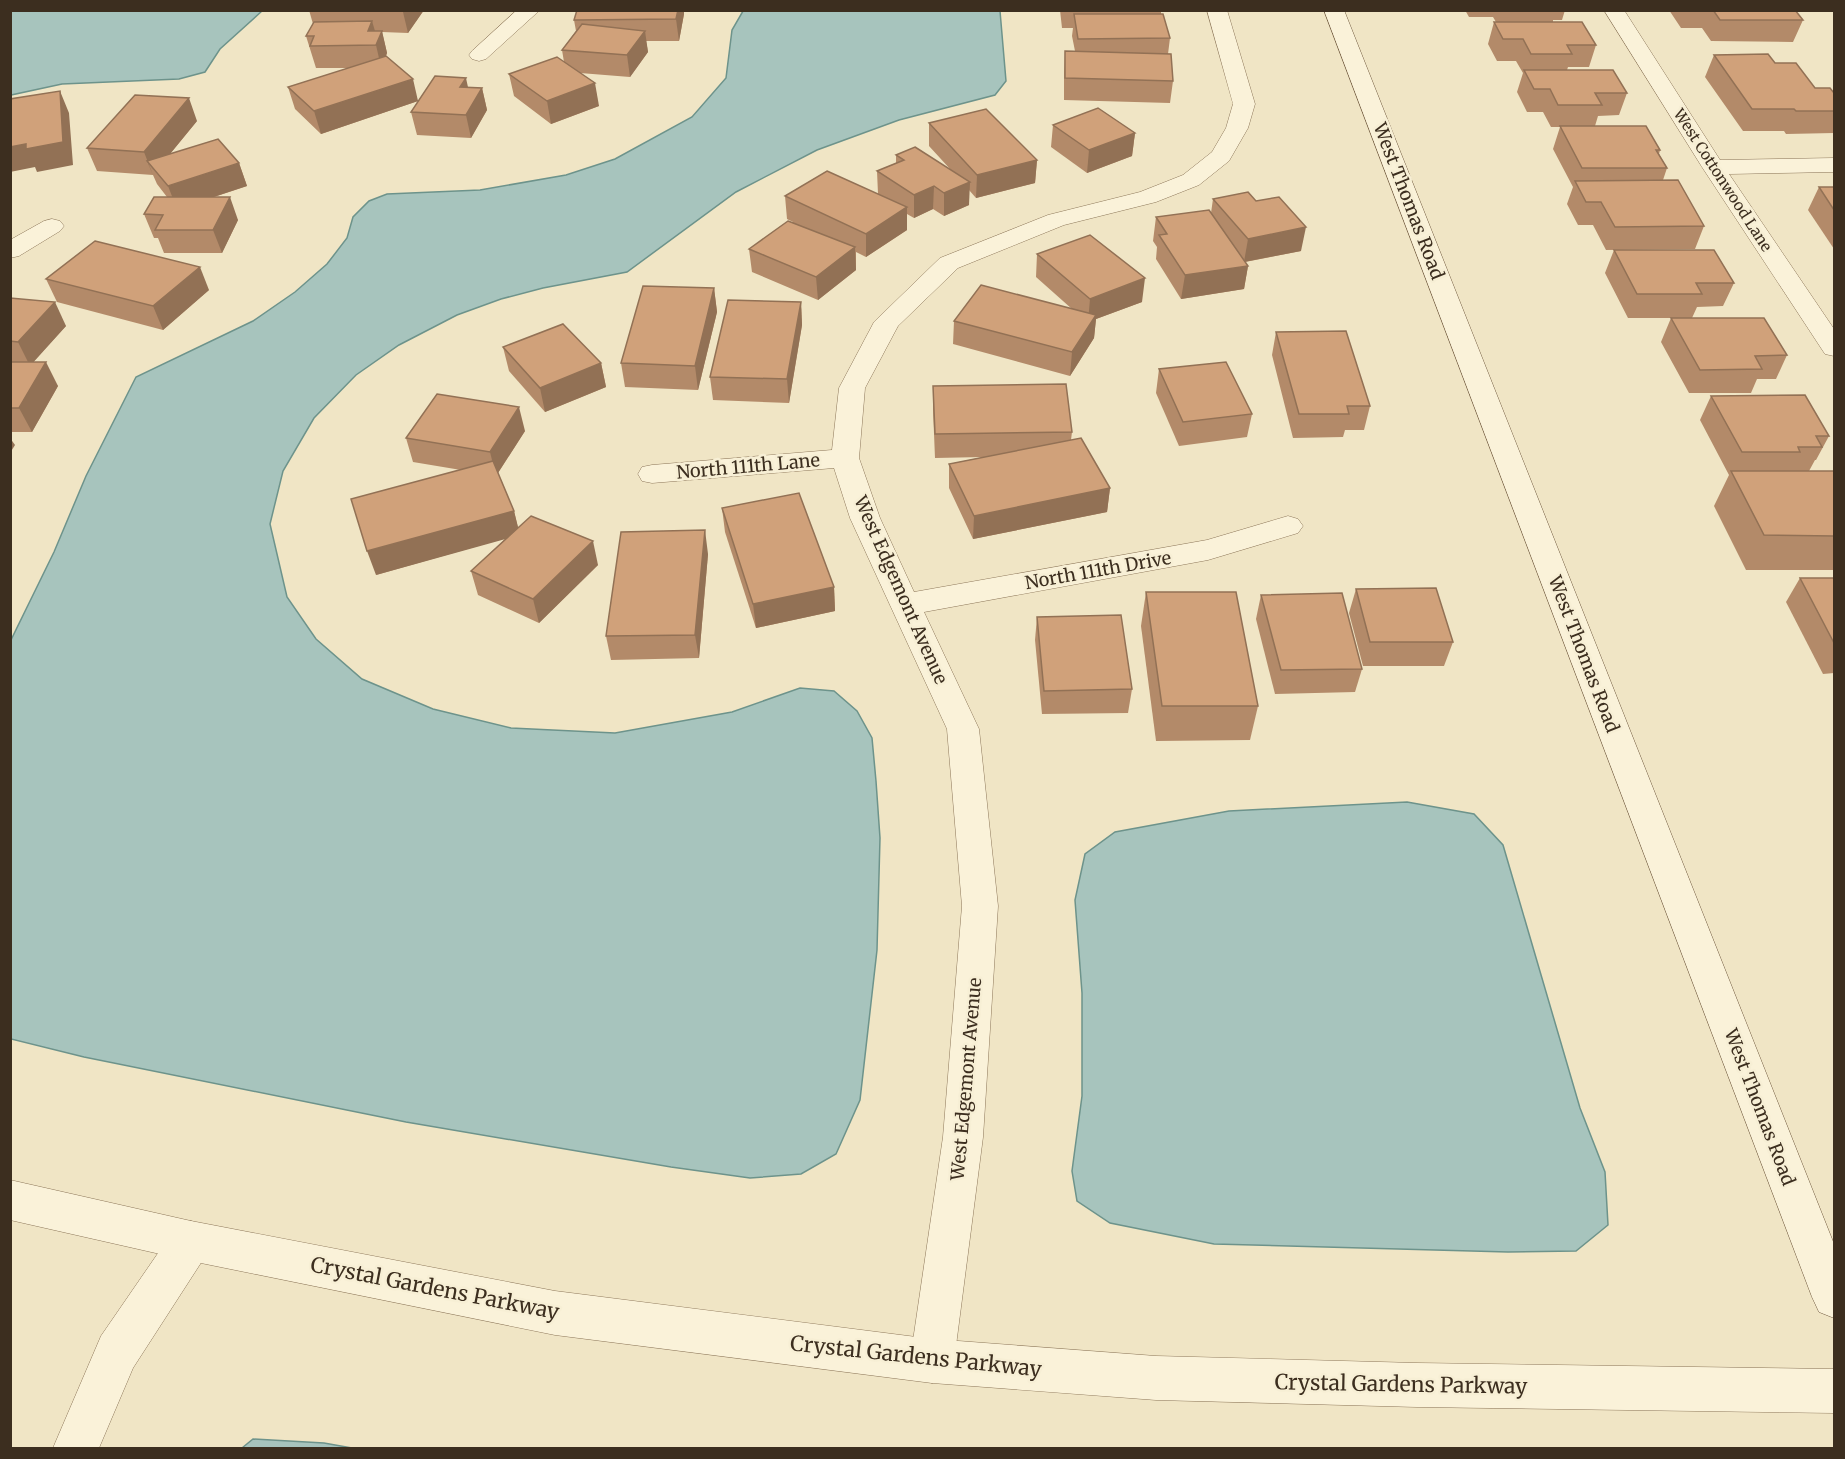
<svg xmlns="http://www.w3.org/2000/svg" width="1845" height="1459" viewBox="0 0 1845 1459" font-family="Merriweather,serif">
<rect width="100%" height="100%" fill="#f0e5c5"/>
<g fill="#a7c4bd" stroke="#6d938b" stroke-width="1.5">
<path d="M11,10H262V11L220,49L205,72L179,79L62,84L11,95Z"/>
<path d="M743,11H1000L1006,81L995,95L899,120L817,150L736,192L627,272L543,288L501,299L457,315L399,345L356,375L314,418L283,471L270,524L287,597L316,639L362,679L433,709L511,728L615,733L732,712L800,688L834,691L857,711L872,738L876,781L880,838L877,950L860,1100L836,1154L801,1174L750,1178L671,1167L406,1122L84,1057L11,1039V640L54,552L86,476L136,377L253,321L295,292L327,264L347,238L353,217L369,201L387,194L480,190L566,175L615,159L692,117L726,78L732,30Z"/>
<path d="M1407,802L1474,814L1503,845L1580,1108L1605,1172L1608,1225L1576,1251L1508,1252L1214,1244L1110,1223L1077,1201L1072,1171L1082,1096V993L1075,900L1085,854L1115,832L1229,811Z"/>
<path d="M253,1439L324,1443L352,1448H242Z"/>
</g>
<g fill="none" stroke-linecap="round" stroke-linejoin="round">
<g stroke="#8d775a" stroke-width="1">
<g id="minor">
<path d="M517,10H540L486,59L479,61L472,59L469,55L472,51Z"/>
<path d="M1207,10H1227L1255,104L1248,128L1229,161L1199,185L1156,202L1064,225L958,268L898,326L865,388L859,458L880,518L914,592L1207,540L1288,516L1298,519L1303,526L1298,533L1208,560L924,612L979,729L998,906L983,1137L954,1361L948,1377L932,1383L916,1377L910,1361L943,1137L962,906L947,729L850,518L834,468L652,483L642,481L638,474L642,467L652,465L832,450L839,388L874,322L940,258L1048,215L1140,192L1183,175L1212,152L1226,128L1233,104Z"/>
<path d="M1604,10H1624L1720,160L1834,158V172L1729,174L1834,329V356L1825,354L1821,348L1702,167Z"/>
<path d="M52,219L60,221L64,226L60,231L19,256L10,258V240L44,221Z"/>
<path d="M191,1221L206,1227L212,1241L206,1255L133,1368L99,1448H53L101,1336L176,1227Z"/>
</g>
</g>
<g stroke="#8d775a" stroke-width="1">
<path id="tertiary" d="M10,1180L191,1221L555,1291L932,1339L1156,1356L1417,1363L1834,1369V1413L1417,1407L1156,1400L932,1383L555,1335L191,1261L10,1220Z"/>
</g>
<g stroke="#6f583d" stroke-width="1">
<path id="secondary" d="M1324,10H1344L1834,1244V1318L1819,1312L1812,1297Z"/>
</g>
<use href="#minor" fill="#faf2d9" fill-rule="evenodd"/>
<use href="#tertiary" fill="#faf2d9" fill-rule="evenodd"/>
<use href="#secondary" fill="#faf2d9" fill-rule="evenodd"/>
</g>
<g fill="#b38a69">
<path d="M309,10H424L408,33L382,32L387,53L386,56L418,101L468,87L482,88L487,110L471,138L417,135L411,112L418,101L321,134L295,109L288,87L349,68H316L306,36L313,24Z"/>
<path d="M1060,10H1161V14L1170,38L1168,54L1173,81L1170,103L1064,100V73L1065,51H1075L1072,36L1073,28H1062Z"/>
<path d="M1465,10H1565L1562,20H1553V22L1596,45L1589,67H1568L1567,70L1627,93L1619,115L1598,116L1595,126L1660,150L1659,154L1667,168L1663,180L1704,226L1695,249L1606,250L1593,225H1578L1567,204L1573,187L1553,149L1560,127H1551L1543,112H1527L1517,92L1523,73L1516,61H1497L1488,44L1494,22H1496L1493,17H1469Z"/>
<path d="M1669,10H1795L1803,20L1793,42L1711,41L1702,28H1681Z"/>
<path d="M684,14L679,41H646L648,52L630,77L580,73L599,106L551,124L514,96L509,74L564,62L562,50L576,31L574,20Z"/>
<path d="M1714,55L1775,63L1815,88L1834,93V133L1786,134L1784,131H1743L1705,77Z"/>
<path d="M197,121L170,154L239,163L247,186L214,197L238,220L222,253H164L158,238H154L144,214L167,197L157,184L153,175L97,171L87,148Z"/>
<path d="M929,123L1037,160L1035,183L976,198L969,190V205L944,216L933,209L914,218L907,214V230L866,257L856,252V270L818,300L752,272L749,249L793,222L787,219L785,196L878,194L877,171L896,163V155L951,170L929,146Z"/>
<path d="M1053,125L1135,133L1132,156L1087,173L1051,147Z"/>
<path d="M1819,187H1834V249L1808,210Z"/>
<path d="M1213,199L1301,251L1245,262L1248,266L1244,289L1181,299L1156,259L1157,247L1153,241L1156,217L1211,213Z"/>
<path d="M1614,250L1734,283L1723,306L1697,307L1692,318H1628L1605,273Z"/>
<path d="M1037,254L1142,302L1096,319L1094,338L1070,376L953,344L954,321L1072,309L1036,277Z"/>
<path d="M46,279L209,290L163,330L57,302Z"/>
<path d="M714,288L717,312L698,390L625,387L621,363Z"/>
<path d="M10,298L66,326L33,362L58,386L32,432H10Z"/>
<path d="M801,302L802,325L789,403L713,400L710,377Z"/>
<path d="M1671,318L1787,355L1776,379H1757L1751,393H1689L1661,342Z"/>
<path d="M1276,332L1370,406L1364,430H1345L1343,437L1293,438L1272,355Z"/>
<path d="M503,347L601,363L606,387L545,412L509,371Z"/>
<path d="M1159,369L1252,414L1247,437L1179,446L1156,393Z"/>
<path d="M933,386L1072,432L1071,440L1110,488L1107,512L973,539L949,488V464L983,457L935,458L933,409Z"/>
<path d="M1711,396L1829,436L1816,460H1815L1809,471H1834V570H1746L1714,506L1729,475L1700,420Z"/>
<path d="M525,431L498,473L514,511L518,528L598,565L539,623L478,595L471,571L506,538L376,575L461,470L413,462L406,438Z"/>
<path d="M722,508L834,587L835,611L756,628L725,532Z"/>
<path d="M708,554L699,658L611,660L606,636Z"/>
<path d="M1800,578H1834V673L1823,674L1786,602Z"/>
<path d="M1356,589L1453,642L1444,666H1363L1349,613Z"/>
<path d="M1146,592L1258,706L1250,740L1156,741L1141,626Z"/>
<path d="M1261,595L1362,669L1355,692L1275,694L1256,619Z"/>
<path d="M1037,617L1132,689L1128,713L1042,714L1035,640Z"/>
</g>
<g fill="#927155">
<path d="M403,10H424L408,33L403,12Z"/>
<path d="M678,10H684V14L679,41L676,19Z"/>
<path d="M372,21L378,41L382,31L387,53L381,67L376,45L368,31Z"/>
<path d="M645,31L648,52L630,77L627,55Z"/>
<path d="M466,78L471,101L460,87Z"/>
<path d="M413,79L418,101L321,134L314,111Z"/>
<path d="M595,83L599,106L551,124L547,101Z"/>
<path d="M482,88L487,110L471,138L466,115Z"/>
<path d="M60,91L69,113L73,165L37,172L35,167L10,172V147Z"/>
<path d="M189,98L197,121L156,171L147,161L153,175L144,152Z"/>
<path d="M1135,133L1132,156L1087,173L1089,150Z"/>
<path d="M1037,160L1035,183L976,198L977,175Z"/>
<path d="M239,163L247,186L177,209L168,186Z"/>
<path d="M970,182L969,205L944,216V193Z"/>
<path d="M934,186L933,209L914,218V195Z"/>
<path d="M230,197L238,220L222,253L213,230Z"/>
<path d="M907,207V230L866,257V234Z"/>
<path d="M1306,227L1301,251L1244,262L1248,239Z"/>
<path d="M855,247L856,270L818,300L816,277Z"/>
<path d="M1248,266L1244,289L1181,299L1185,275Z"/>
<path d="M200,267L209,290L163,330L153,306Z"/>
<path d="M1145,278L1142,302L1096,319L1094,338L1070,376L1072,352L1088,322L1090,299Z"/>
<path d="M714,288L717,312L698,390L695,366Z"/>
<path d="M55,302L66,326L30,366L18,342Z"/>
<path d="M801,302L802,325L789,403L787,379Z"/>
<path d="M46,362L58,386L32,432L19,408Z"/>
<path d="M601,363L606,387L545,412L540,388Z"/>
<path d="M519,407L525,431L496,476L490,452Z"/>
<path d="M10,438L15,445L10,453Z"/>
<path d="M1110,488L1107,512L973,539L974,516Z"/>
<path d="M514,511L520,535L376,575L367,551Z"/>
<path d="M705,530L708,554L699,658L695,635Z"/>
<path d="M593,541L598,565L539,623L533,599Z"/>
<path d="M834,587L835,611L756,628L753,604Z"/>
</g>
<g fill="#d0a17a" stroke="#927155" stroke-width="1.5">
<path d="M577,10H678L676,19L574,20Z"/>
<path d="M1713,10H1795L1803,20H1720Z"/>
<path d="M1074,14H1163L1170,38L1078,39Z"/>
<path d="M372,21L368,31H382L376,45L310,46L314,36H306L314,22Z"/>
<path d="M1494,22H1582L1596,45H1567L1572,54H1531L1523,39H1503Z"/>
<path d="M582,24L645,31L627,55L562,50Z"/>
<path d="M1065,51L1171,54L1173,81L1065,78Z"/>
<path d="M1768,54L1775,63H1796L1815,88H1830L1834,93V111H1796L1794,109H1752L1714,55Z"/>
<path d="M386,56L413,79L314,111L288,87Z"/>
<path d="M557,57L595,83L547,101L509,74Z"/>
<path d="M1524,70H1613L1627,93H1595L1602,105H1558L1550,89H1534Z"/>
<path d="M435,76L466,78L460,87L482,88L466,115L411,112Z"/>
<path d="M60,91L63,142L26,149V144L10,147V99Z"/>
<path d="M135,95L189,98L144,152L87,148Z"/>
<path d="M1098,108L1135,133L1089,150L1053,125Z"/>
<path d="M986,109L1037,160L977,175L929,123Z"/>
<path d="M1560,126H1646L1660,150H1656L1667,168H1582Z"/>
<path d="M218,139L239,163L168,186L147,161Z"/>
<path d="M915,147L970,182L944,193L934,186L914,195L877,171L904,160L896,155Z"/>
<path d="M827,171L907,207L866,234L785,196Z"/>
<path d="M1678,180L1704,226L1615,227L1601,202H1586L1575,181Z"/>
<path d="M1819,187H1834V210Z"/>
<path d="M1248,192L1256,201L1279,197L1306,227L1248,239L1213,199Z"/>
<path d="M154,197H230L213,230H155L163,215L144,214Z"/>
<path d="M1209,210L1248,266L1185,275L1159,235L1167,234L1156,217Z"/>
<path d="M788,221L855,247L816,277L749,249Z"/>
<path d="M1090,235L1145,278L1090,299L1037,254Z"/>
<path d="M95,241L200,267L153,306L46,279Z"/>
<path d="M1614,250H1714L1734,283H1696L1702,294H1637Z"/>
<path d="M981,285L1096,315L1072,352L954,321Z"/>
<path d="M643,286L714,288L695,366L621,363Z"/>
<path d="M10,298L55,302L18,342L10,341Z"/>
<path d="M728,300L801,302L787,379L710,377Z"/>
<path d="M1671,318H1764L1787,355L1755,356L1762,369L1700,370Z"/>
<path d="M563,324L601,363L540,388L503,347Z"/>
<path d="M1346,331L1370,406H1347L1349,414H1299L1276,332Z"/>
<path d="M10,362H46L19,408H10Z"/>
<path d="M1226,362L1252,414L1183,422L1159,369Z"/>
<path d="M1066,384L1072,432L935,434L933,386Z"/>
<path d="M437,394L519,407L490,452L406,438Z"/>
<path d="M1805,395L1829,436H1816L1822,447H1798L1800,452H1742L1711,396Z"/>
<path d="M1081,438L1110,488L974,516L949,464Z"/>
<path d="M493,461L514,511L367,551L351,499Z"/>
<path d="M1731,471H1834V536L1764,535Z"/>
<path d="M799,493L834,587L753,604L722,508Z"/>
<path d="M531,516L593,541L533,599L471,571Z"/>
<path d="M705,530L695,635L606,636L621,532Z"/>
<path d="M1800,578H1834V643Z"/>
<path d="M1436,588L1453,642H1370L1356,589Z"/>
<path d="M1146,592H1236L1258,706H1162Z"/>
<path d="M1342,593L1362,669L1281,670L1261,595Z"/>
<path d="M1121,615L1132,689L1044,691L1037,617Z"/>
</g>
<g text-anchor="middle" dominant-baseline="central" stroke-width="5" stroke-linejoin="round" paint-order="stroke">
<g font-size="15" fill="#3c2e1f" stroke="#f7efd5">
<text transform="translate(1723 180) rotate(57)">West Cottonwood Lane</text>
</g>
<g font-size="18" fill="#3c2e1f" stroke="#f7efd5">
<text transform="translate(1409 201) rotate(69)">West Thomas Road</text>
<text transform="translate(748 466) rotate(-5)">North 111th Lane</text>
<text transform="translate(1098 570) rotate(-10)">North 111th Drive</text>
<text transform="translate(901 590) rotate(66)">West Edgemont Avenue</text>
<text transform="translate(1584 654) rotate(69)">West Thomas Road</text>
<text transform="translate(966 1079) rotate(-85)">West Edgemont Avenue</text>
<text transform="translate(1760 1107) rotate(69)">West Thomas Road</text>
</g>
<g font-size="21" fill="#3c2e1f" stroke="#f7efd5">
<text transform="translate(435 1288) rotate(11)">Crystal Gardens Parkway</text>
<text transform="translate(916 1356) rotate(6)">Crystal Gardens Parkway</text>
<text transform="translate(1401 1384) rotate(1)">Crystal Gardens Parkway</text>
</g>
</g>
<rect width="1845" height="1459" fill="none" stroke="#3c2e1f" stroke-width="24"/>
</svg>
